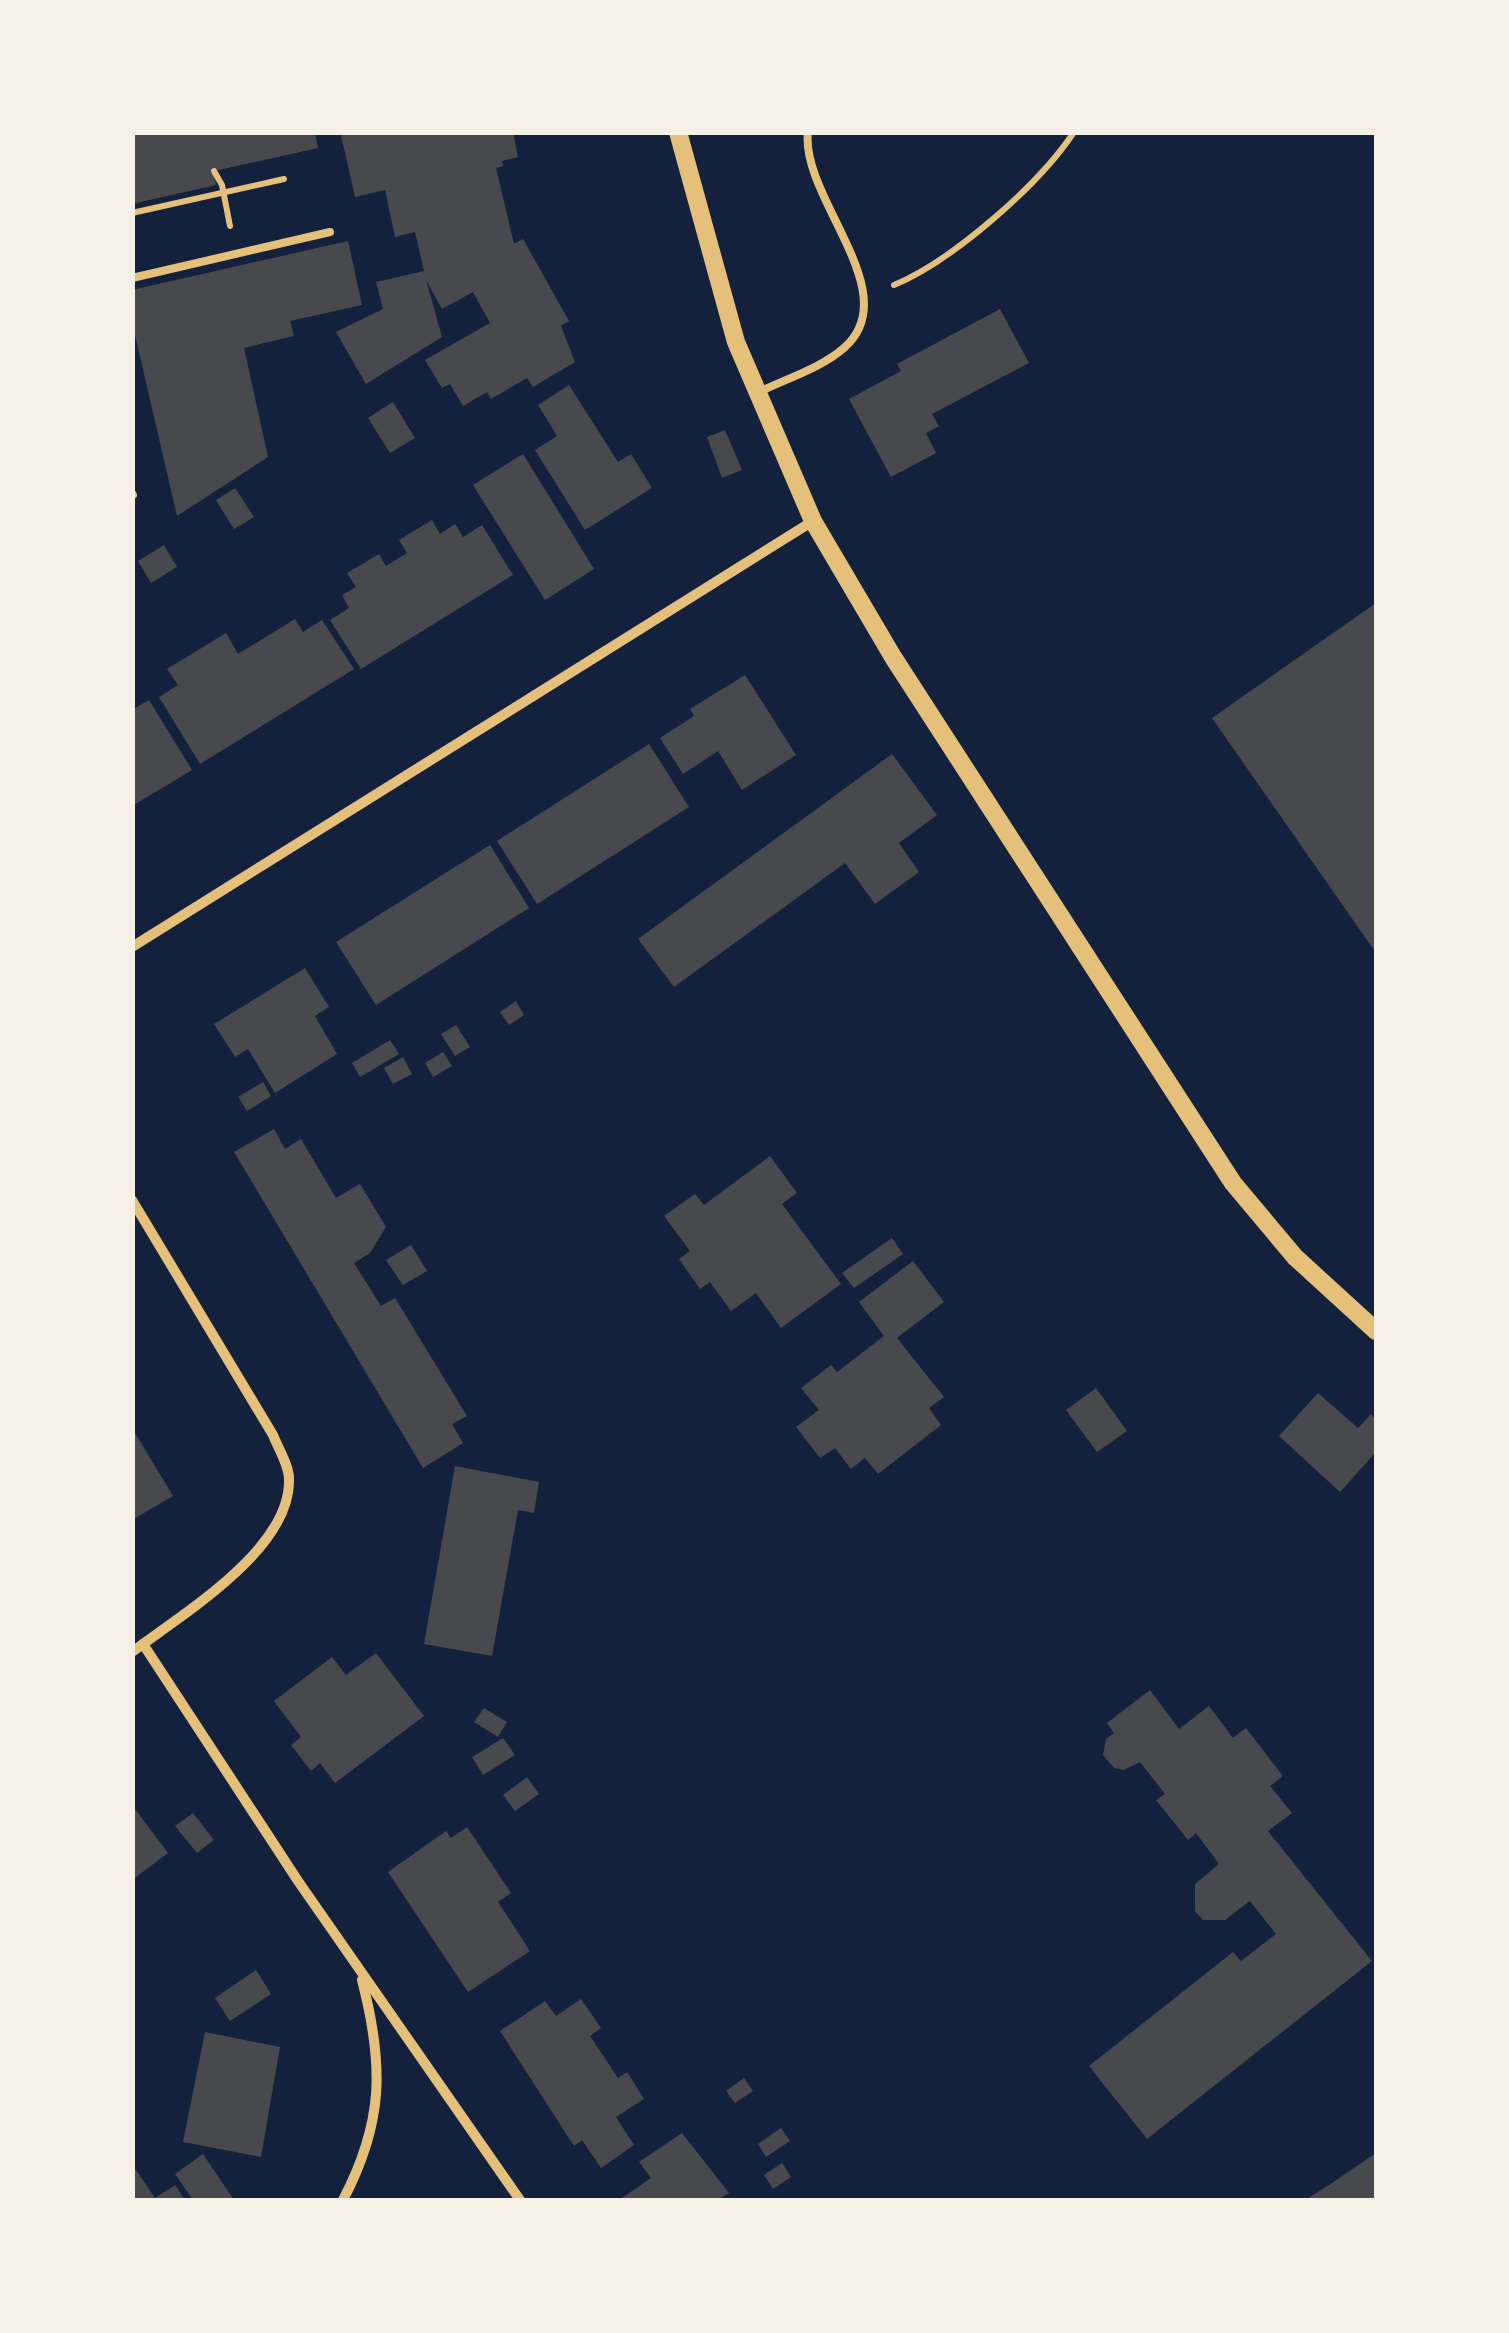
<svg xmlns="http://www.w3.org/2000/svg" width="1509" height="2333" viewBox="0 0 1509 2333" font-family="'Zilla Slab',serif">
<rect width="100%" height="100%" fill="#14213d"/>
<g fill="#48494c">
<path d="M132,132H315L318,148L214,171L216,185L132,204Z"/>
<path d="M350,132H513L518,157L502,161L503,166L496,168L514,244L523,239L569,321L561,326L575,362L533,387L527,378L491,399L487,392L463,406L450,384L442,388L425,360L490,323L473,292L442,309L426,280L442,337L366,384L336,332L383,309L376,282L424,271L415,232L395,237L385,190L355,197L341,135Z"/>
<path d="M348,241L362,305L290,321L294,336L244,348L268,457L177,516L132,322V290Z"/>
<path d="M1000,309L1029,363L932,414L939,426L926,433L936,453L891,477L849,399L901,371L897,364Z"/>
<path d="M569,385L618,462L631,454L652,488L585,530L535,450L557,436L538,405Z"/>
<path d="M393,402L415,438L390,453L368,418Z"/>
<path d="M725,430L742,470L722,478L707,437Z"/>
<path d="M523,454L594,569L545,600L473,485Z"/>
<path d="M235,488L254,517L234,529L216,500Z"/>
<path d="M432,520L440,534L455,524L463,537L482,525L513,575L361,669L330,620L349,608L342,595L356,587L347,573L379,554L386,566L407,553L399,540Z"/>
<path d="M164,545L177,567L151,583L138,561Z"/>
<path d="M1376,603V953L1212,718Z"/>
<path d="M295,619L303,632L322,620L354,669L200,764L159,697L178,685L167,669L226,633L238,654Z"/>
<path d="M745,675L796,755L742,790L718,751L683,774L660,738L694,716L690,709Z"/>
<path d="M149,700L192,770L132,806V710Z"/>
<path d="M649,744L689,807L537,904L497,841Z"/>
<path d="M892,754L937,815L899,843L919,872L875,904L845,863L674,987L638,939Z"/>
<path d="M490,845L529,908L376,1005L336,942Z"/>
<path d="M305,968L329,1007L315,1016L337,1054L275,1093L248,1049L235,1057L214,1024Z"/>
<path d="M516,1001L524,1015L509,1025L500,1012Z"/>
<path d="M456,1025L470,1047L455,1056L441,1034Z"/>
<path d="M390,1040L399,1054L360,1077L352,1063Z"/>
<path d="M443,1052L452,1066L433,1077L425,1063Z"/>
<path d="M403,1057L412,1074L393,1084L384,1068Z"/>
<path d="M263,1082L271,1096L247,1111L238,1097Z"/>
<path d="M274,1129L285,1149L301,1139L336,1198L360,1184L386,1227L370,1253L354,1263L381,1306L395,1298L467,1416L452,1424L463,1443L423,1468L234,1152Z"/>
<path d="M770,1156L797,1193L782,1204L841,1284L781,1328L756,1293L731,1311L710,1282L700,1289L679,1259L690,1251L664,1216L695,1194L704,1205Z"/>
<path d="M892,1238L903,1254L854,1288L842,1273Z"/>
<path d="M411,1245L427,1271L403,1285L386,1260Z"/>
<path d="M913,1261L944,1302L897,1338L944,1397L929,1408L941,1425L878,1474L865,1458L851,1469L835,1448L820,1458L796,1427L819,1410L801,1388L831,1365L837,1372L884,1336L859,1302Z"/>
<path d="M1096,1388L1127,1431L1097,1452L1066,1410Z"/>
<path d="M1318,1393L1358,1428L1371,1414L1376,1419V1452L1340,1492L1279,1436Z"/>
<path d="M132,1428L173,1496L132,1520Z"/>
<path d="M455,1466L539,1482L534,1513L518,1510L492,1656L424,1644Z"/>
<path d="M376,1653L424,1716L335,1783L320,1763L311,1771L291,1745L301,1737L274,1701L332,1657L346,1675Z"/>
<path d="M1150,1690L1179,1729L1209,1706L1233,1738L1246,1728L1283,1776L1270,1786L1292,1813L1268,1831L1372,1961L1147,2139L1089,2066L1233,1952L1241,1961L1276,1934L1250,1901L1225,1920H1203L1195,1911V1884L1219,1864L1196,1833L1188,1840L1156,1800L1165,1794L1140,1762L1123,1770L1114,1768L1103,1755L1106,1739L1114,1733L1107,1723Z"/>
<path d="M484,1708L507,1722L498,1737L474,1722Z"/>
<path d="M503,1738L515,1755L483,1775L472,1757Z"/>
<path d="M527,1777L539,1794L515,1811L503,1795Z"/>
<path d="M132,1805L168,1853L132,1880Z"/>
<path d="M193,1813L214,1840L197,1853L175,1826Z"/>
<path d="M467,1827L511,1893L498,1902L530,1951L468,1992L388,1872L446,1831L451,1838Z"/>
<path d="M256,1970L271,1994L230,2021L215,1998Z"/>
<path d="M581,1999L601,2028L590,2036L618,2078L627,2072L644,2099L616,2117L634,2145L601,2168L582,2140L574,2146L500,2031L545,2001L556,2016Z"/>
<path d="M205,2032L280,2047L261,2157L183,2142Z"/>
<path d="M744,2078L753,2091L735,2103L726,2091Z"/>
<path d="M781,2128L790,2141L766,2157L758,2144Z"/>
<path d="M682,2133L729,2193L717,2200H619L651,2178L639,2162Z"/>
<path d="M1376,2153V2200H1305L1332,2183Z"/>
<path d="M203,2154L234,2200H193L175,2174Z"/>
<path d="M782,2163L791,2177L773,2189L764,2175Z"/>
<path d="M136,2170L155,2198L175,2185L185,2200H132V2173Z"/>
</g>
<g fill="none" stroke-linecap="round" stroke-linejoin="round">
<g stroke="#e5c07b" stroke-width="6">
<path d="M214,171L222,185L230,226"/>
<path d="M132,213L284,179"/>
<path d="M894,285C952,261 1039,185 1074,132"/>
</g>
<g stroke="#e5c07b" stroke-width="8">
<path d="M132,278L330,232"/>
<path d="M757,393C785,379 822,368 845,347C906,292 800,197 808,132"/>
<path d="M132,493L133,495"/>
</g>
<g stroke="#e5c07b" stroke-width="10">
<path d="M132,947L813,521"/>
<path d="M132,1200L273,1435C278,1448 289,1465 289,1479C291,1549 184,1613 132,1652"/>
<path d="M143,1644L298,1881L520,2200"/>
<path d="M343,2200C384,2122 384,2065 362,1980"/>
</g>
<path stroke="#e5c07b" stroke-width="18" d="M678,132L736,342L813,521L893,657L1233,1183L1295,1257L1376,1331"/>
</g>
<rect width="1509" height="2333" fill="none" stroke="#f6f1e7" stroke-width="270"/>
</svg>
